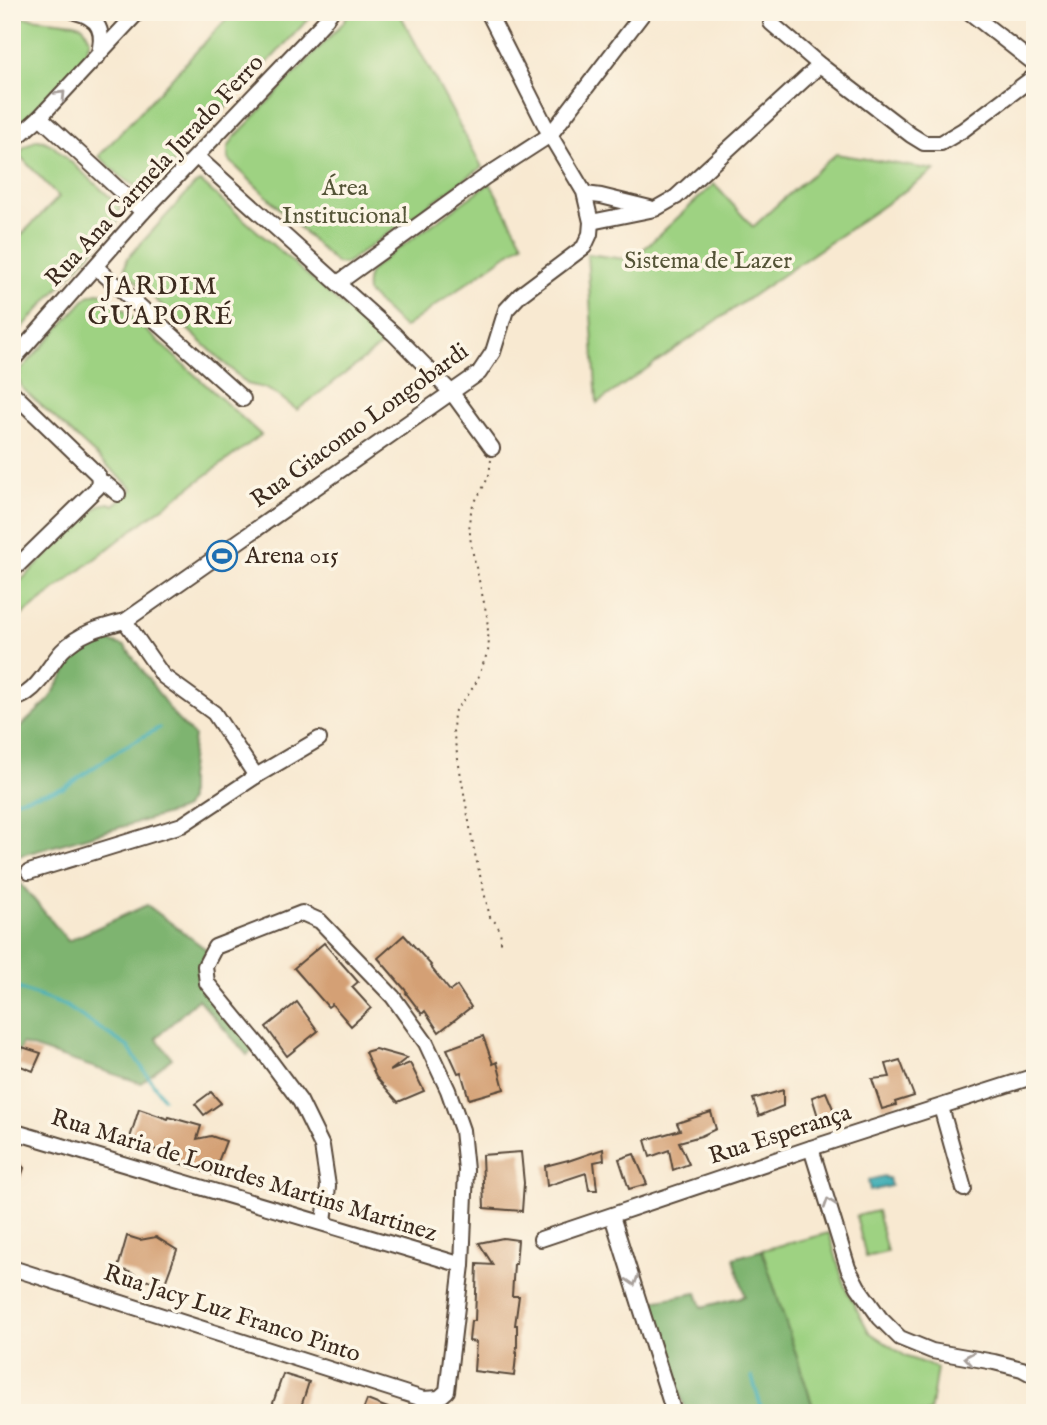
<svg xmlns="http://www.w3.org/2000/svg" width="1047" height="1425" viewBox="0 0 1047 1425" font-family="'IM FELL English',serif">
<rect width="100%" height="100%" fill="#fcf5e5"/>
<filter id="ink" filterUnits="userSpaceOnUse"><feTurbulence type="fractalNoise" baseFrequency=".0143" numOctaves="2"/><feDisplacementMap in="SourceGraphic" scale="14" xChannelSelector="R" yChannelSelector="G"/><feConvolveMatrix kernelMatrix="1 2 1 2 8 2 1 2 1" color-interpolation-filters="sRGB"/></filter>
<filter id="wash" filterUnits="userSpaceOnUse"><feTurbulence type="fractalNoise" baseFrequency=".00686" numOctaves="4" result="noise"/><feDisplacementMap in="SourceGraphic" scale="28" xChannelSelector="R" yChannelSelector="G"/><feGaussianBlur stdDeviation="1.57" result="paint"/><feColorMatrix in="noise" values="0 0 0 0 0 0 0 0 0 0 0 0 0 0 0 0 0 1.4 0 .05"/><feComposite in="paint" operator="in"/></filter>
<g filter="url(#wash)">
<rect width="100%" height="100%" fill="#f8e9d1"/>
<g fill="#9ed282" stroke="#6c7e50" stroke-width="2">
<path d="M233,12H315L150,188C130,190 113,169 99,156Z"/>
<path d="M349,12H399L482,167L345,264L336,263L228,159V148L233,139L343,23Z"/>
<path d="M12,16L75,23L83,26L90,39L85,56L80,63L12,131Z"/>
<path d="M37,140L44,141L52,145L119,205L120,214L116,225L12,339V244L59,197L20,156L23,148Z"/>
<path d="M836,154L935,170L597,403L587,254L632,260L714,184L753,227L781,201Z"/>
<path d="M201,182L385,343L297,410L275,393L264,388L247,384L129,275L125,268L127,259L195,184Z"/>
<path d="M490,183L523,243L404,328L367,292C365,274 371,270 384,259Z"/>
<path d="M97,293L106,294L261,435L136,527L12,623V589L100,505L109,503L114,505L133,489L22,388L19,380L20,371L88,296Z"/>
<path d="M877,1211L887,1252L866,1257L856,1216Z"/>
<path d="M829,1233L845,1287L869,1332L907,1357L937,1368L930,1413H815L762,1250Z"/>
</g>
<g fill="#7eb470" stroke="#5c6f47" stroke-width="2">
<path d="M105,640L125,646L176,718L194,736L189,778V799L185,808L178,811L12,858V732L16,731L48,701L76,655Z"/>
<path d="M12,873L68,941L147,905L207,950L198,969L202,986L254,1049L247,1055L198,999L156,1038L172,1058L141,1083L22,1044L16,1058L12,1057Z"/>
<path d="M762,1250L815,1413H686L652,1301L697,1293L702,1307L745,1296L734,1258Z"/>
</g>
<path fill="#3aacb4" stroke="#3a6b69" stroke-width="2" d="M884,1176L886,1178H889L891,1186L870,1191L868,1180Z"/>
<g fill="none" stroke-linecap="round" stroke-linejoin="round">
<g stroke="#3aacb4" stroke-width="3.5">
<path d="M12,801L64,788L122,748L159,728"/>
<path d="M12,985L17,988L66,1006L128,1047L163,1098"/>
<path d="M752,1377L763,1413"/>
</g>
</g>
<g id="blocks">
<g fill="#d4a075">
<path d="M404,935L431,965L430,966L450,991L457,986L471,1007L439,1032L425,1011L422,1014L406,993L407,992L378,958Z"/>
<path d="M324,943L358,982L352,987L371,1008L351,1026L332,1004L328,1007L294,968Z"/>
<path d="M297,1002L318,1031L287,1056L266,1027Z"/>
<path d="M483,1036L493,1064L497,1062L504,1089L469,1099L461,1072L458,1073L447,1049Z"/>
<path d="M22,1047L41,1053L33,1071L18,1065Z"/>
<path d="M375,1049L407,1058L390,1071L410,1063L424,1091L398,1102L376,1077L365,1052Z"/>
<path d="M900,1060L914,1096L895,1102L896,1105L882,1109L872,1079L890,1077L886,1064Z"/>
<path d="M783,1090V1106L759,1116L753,1099Z"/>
<path d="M211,1092L221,1103L204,1115L195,1104Z"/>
<path d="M826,1092L837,1118L820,1123L812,1097Z"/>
<path d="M139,1109L168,1119L169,1117L201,1126L197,1139L211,1136L226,1141L213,1175L167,1159L169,1154L129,1141Z"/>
<path d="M711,1112L716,1129L701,1136L679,1142L689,1164L673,1170L669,1150L650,1157L645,1140L680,1130L677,1123Z"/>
<path d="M603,1149L604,1160L594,1162L597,1190H589L586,1173L547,1186L545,1166L568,1160V1161Z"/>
<path d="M521,1152L524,1183L522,1211L484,1208L482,1155Z"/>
<path d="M12,1154L24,1168L14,1198H12Z"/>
<path d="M634,1154L647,1184L629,1189L619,1159Z"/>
<path d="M127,1236L140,1240L156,1237L177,1250L165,1283L161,1280L144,1281L134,1274L118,1268Z"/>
<path d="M503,1238L518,1240L516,1264H514L512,1296H519L515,1325H517V1346L514,1376L474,1371L476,1342L469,1341L471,1321H475L477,1264L493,1265L479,1243Z"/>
<path d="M283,1374L309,1382L299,1413H281L271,1409Z"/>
<path d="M367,1400L398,1412V1413H362Z"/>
</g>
</g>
</g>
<g filter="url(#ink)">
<use href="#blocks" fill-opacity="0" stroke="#574739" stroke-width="2"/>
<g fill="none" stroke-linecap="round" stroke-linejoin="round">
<g stroke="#574739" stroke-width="18">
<g id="street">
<path d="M75,12C100,18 105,32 98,56"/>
<path d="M969,12L1035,64"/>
<path d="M771,23L820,65L911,135L924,143H941L963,130L1035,76"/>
<path d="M40,117L143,212"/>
<path d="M12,142L40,117L138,12"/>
<path d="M197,157L394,334L452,393L492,448"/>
<path d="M585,194L601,196L650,208"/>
<path d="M591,222L655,209L676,197L820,65"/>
<path d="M96,267L243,399"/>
<path d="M338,283L485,177L550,135L644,12"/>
<path d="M12,361L143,212L323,23L331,12"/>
<path d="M12,392L98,475L99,481L105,483L118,494"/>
<path d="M12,571L97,488L99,481"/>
<path d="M125,621L163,676L214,713L256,776"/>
<path d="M12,700C17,698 23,696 27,693C42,683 50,664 62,651C79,633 101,627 125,621L479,373L493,352L506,310L520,295L584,247L590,234L591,222L584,192L550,135L488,12"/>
<path d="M29,872L182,825L256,776L319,739"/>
<path d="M941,1107L964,1189"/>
<path d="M12,1131L462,1265"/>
<path d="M811,1148L848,1268L858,1287L880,1318L900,1338L932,1351L994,1362L1022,1369L1035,1376"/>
<path d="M612,1216L674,1413"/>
<path d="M541,1239L811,1148L1035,1076"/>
<path d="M12,1268L423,1399L439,1398L447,1391L462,1265L466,1170L462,1130L448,1090L426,1043L393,997L320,921L302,913L215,947L205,966L207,983L259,1046L300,1101L322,1146L328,1186L324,1223"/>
</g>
</g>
<path stroke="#574739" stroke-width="2" stroke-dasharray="2 5" stroke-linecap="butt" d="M491,460L489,475L485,484L472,507L469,522L471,545L487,616L489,648L477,681L468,695L454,712L453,731L474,850L490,917C499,925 501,931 501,943"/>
<use href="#street" stroke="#fff" stroke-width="14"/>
</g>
<defs><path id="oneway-chevron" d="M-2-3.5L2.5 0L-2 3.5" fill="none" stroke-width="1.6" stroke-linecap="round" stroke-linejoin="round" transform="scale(1.75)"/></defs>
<g stroke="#a79f9a">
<use href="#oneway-chevron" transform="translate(61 95) rotate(-46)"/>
<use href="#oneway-chevron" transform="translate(829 1203) rotate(-108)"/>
<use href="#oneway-chevron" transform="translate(633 1281) rotate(73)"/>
<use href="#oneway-chevron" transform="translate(969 1358) rotate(-170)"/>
</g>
</g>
<defs>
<g id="stadium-ring" transform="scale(1.575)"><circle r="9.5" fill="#fcf5e5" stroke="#1f6fb2" stroke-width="1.5"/><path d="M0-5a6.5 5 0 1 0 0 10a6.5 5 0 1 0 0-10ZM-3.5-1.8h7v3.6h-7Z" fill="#1f6fb2"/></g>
</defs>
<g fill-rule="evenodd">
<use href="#stadium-ring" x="222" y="556"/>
</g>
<g text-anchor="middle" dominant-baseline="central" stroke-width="7" stroke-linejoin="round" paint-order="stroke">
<g font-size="24" fill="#3b2a1e" stroke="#fcf5e5">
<text transform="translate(155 171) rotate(-47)">Rua Ana Carmela Jurado Ferro</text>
<text transform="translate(360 426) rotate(-36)">Rua Giacomo Longobardi</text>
<text transform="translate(780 1135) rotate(-18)">Rua Esperança</text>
<text transform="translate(244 1176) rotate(17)">Rua Maria de Lourdes Martins Martinez</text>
<text transform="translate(232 1314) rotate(18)">Rua Jacy Luz Franco Pinto</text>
</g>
<g font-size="24" fill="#545437" stroke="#fcf5e5">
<text x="345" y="188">Área<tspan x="345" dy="28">Institucional</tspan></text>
<text x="708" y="261">Sistema de Lazer</text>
</g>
<g font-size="24" fill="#3b2a1e" stroke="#fcf5e5" text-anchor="start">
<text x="245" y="556">Arena 015</text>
</g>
<g font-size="26" letter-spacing="2" fill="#3b2a1e" stroke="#fcf5e5">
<text x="161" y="286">JARDIM<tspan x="161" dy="30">GUAPORÉ</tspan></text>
</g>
</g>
<rect width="1047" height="1425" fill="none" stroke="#fcf5e5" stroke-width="42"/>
</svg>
